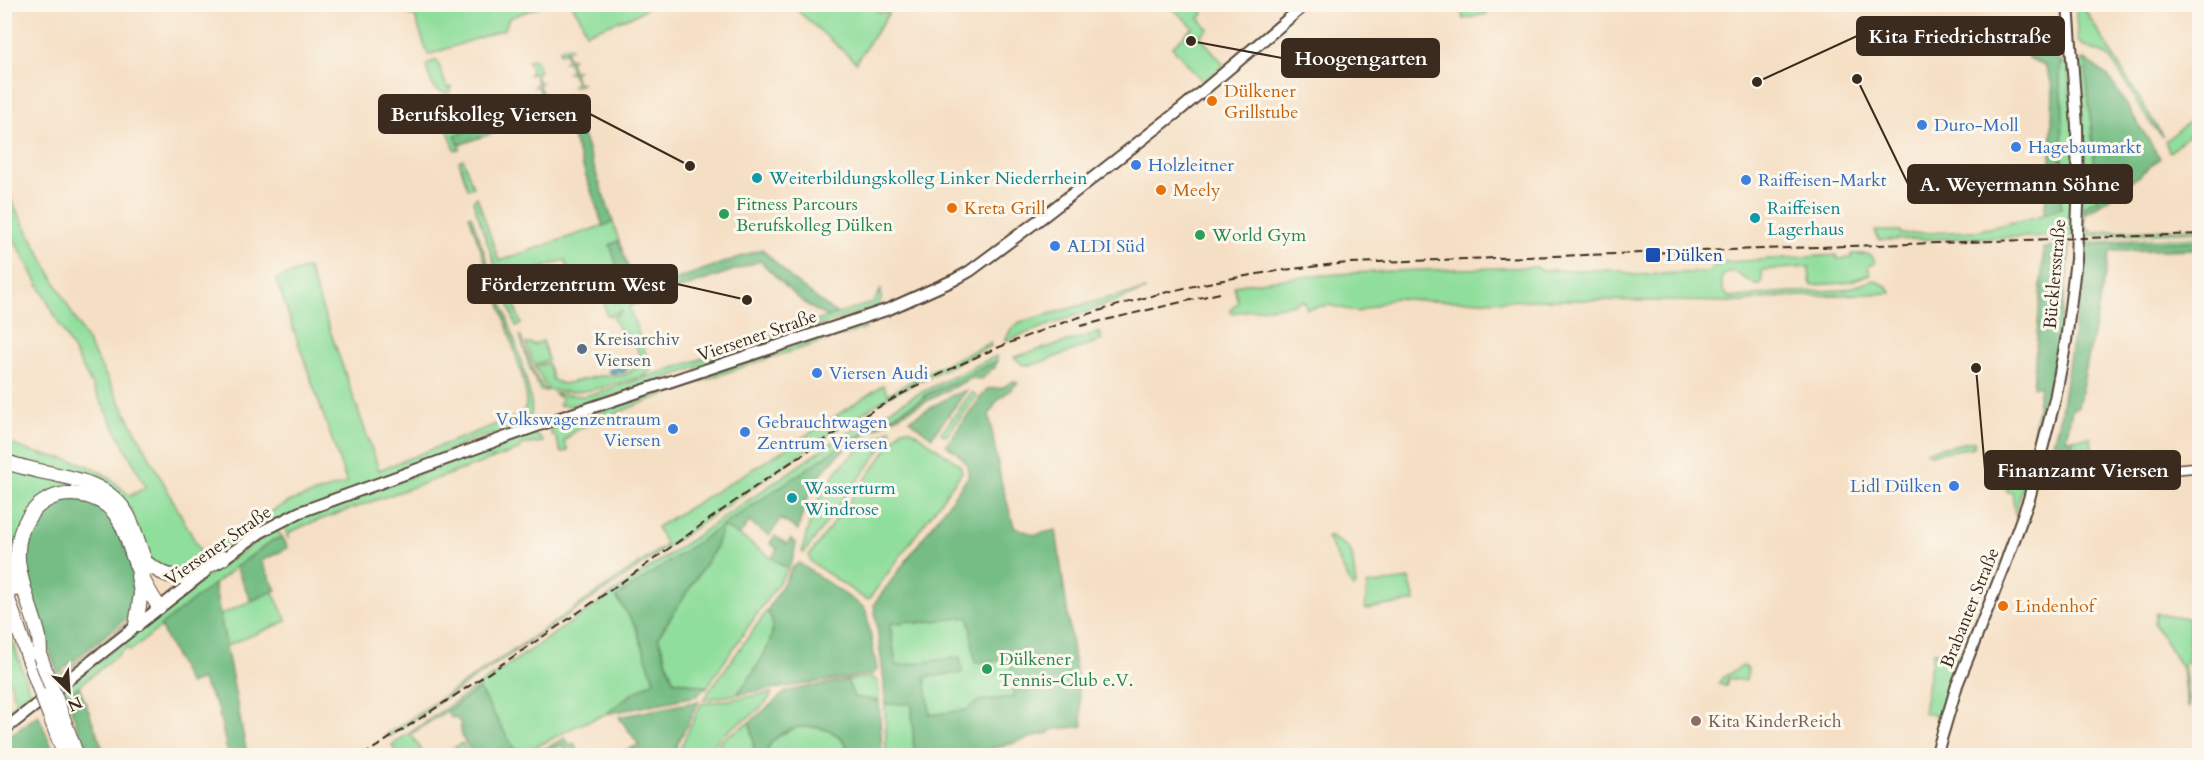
<svg xmlns="http://www.w3.org/2000/svg" width="2204" height="760" viewBox="0 0 2204 760" font-family="Cardo,serif">
<rect width="100%" height="100%" fill="#fbf7ec"/>
<filter id="ink" filterUnits="userSpaceOnUse"><feTurbulence type="fractalNoise" baseFrequency=".0167" numOctaves="2"/><feDisplacementMap in="SourceGraphic" scale="12" xChannelSelector="R" yChannelSelector="G"/><feConvolveMatrix kernelMatrix="1 2 1 2 8 2 1 2 1" color-interpolation-filters="sRGB"/></filter>
<filter id="wash" filterUnits="userSpaceOnUse"><feTurbulence type="fractalNoise" baseFrequency=".008" numOctaves="4" result="noise"/><feDisplacementMap in="SourceGraphic" scale="24" xChannelSelector="R" yChannelSelector="G"/><feGaussianBlur stdDeviation="1.35" result="paint"/><feColorMatrix in="noise" values="0 0 0 0 0 0 0 0 0 0 0 0 0 0 0 0 0 1.4 0 .05"/><feComposite in="paint" operator="in"/></filter>
<g filter="url(#wash)">
<rect width="100%" height="100%" fill="#f5dfc4"/>
<g fill="#90de9c" stroke="#66845d" stroke-width="1.5">
<path d="M407,5V4L541,5L539,7L509,18L505,29L428,55L414,14L410,15Z"/>
<path d="M572,5H651L635,15L586,33L581,19Z"/>
<path d="M791,5H869L879,12L889,13L856,62Z"/>
<path d="M1169,5H1199L1203,14L1199,18L1208,29L1200,36L1224,65L1203,82L1172,47L1193,27Z"/>
<path d="M1460,5H1485L1487,14L1463,19Z"/>
<path d="M2075,5H2082L2163,137C2140,115 2130,84 2110,59C2102,49 2086,51 2078,41Z"/>
<path d="M568,46L571,48L566,50L569,59L573,58V59L570,61L573,71H577L574,73L577,83L581,82L582,84L573,87V85L576,83L572,73H568L571,71L568,61L564,62L567,59L565,51L560,53L559,49Z"/>
<path d="M533,59L536,61L540,71L535,73L539,83L542,82L539,85L543,95L548,96L539,99L541,96L538,86L534,87L537,83L534,73L529,75L531,70L528,60Z"/>
<path d="M2085,59L2097,190V199L2085,206V229H2091L2089,232L2199,228V231L2081,236L2083,137L2080,61Z"/>
<path d="M437,60L447,88L452,87L449,93C432,93 431,81 426,67L429,63Z"/>
<path d="M2062,62L2068,64L2074,132L2073,236L1879,240L1875,231H1900L1901,234L1976,231L2036,217L2061,208L2063,102L2060,89V65Z"/>
<path d="M453,98L457,100L452,102L462,133L455,135L460,149L455,150L441,111L448,99Z"/>
<path d="M2199,113V125L2170,152L2169,151L2165,141Z"/>
<path d="M463,159L473,187L468,189L459,161Z"/>
<path d="M4,187L203,556L276,509L291,501L347,483L276,279L308,268L379,470L517,416L525,410C529,392 521,373 516,356C503,309 485,262 469,216L471,215C481,246 538,393 531,415C526,431 485,434 470,441C440,456 408,466 378,480C310,510 244,545 176,574L150,561L130,508L5,455V439C30,458 65,454 93,468C107,475 118,485 130,496L146,487L5,222Z"/>
<path d="M477,197L499,261L613,222L619,241L610,245L624,287L580,302L565,260L506,280L521,324L516,326L473,201Z"/>
<path d="M2199,237V241L2083,245V242Z"/>
<path d="M1851,254H1867L1872,256L1875,263L1869,265L1868,269L1871,274L1845,283L1812,285L1810,282L1809,267L1762,270V283L1760,285H1756L1733,271L1727,273L1722,277C1721,287 1722,293 1731,298L1775,293L1844,290L1874,280L1888,287L1891,293L1776,297L1744,302L1579,300L1431,301L1394,298L1358,312L1329,305L1307,309L1304,301L1297,302L1295,304L1231,313L1230,310L1238,303L1234,286C1333,269 1436,270 1537,267L1541,270H1617L1634,275L1707,272L1715,265L1726,262L1836,255L1837,259L1851,258Z"/>
<path d="M881,289V300L878,306L604,399L569,406L559,405L562,399L554,394L583,396L598,393L874,302Z"/>
<path d="M1146,290L1005,341L1011,329L1020,322L1108,298Z"/>
<path d="M609,301L623,304L630,301L631,306L629,307L652,371L647,372V375C615,384 582,397 548,390L535,367L548,363L553,380L563,384L599,376H623L643,364L634,340L619,329L613,318L623,310L610,316L606,314L604,303Z"/>
<path d="M864,322L866,328C778,355 691,382 607,417C591,424 575,427 564,442L568,450L561,453L555,435L552,436L550,429L599,414L616,405Z"/>
<path d="M1100,332L1102,340L1033,365H1023L1014,357Z"/>
<path d="M520,335L535,376L546,391L540,390L529,366Z"/>
<path d="M543,341L548,360L534,365L526,344L531,343L532,345Z"/>
<path d="M990,343L991,346L889,396L825,437L639,567L388,737L386,735L524,643L666,545L657,527L784,450L883,385L888,394L934,369Z"/>
<path d="M996,356L997,361L925,395L926,397L868,429L724,525L788,569L707,687L673,680L658,637L715,549L722,526L635,625L655,681L630,695L606,714L576,726L521,755H518L478,690L411,734L424,755H397L392,745L839,438L920,393Z"/>
<path d="M972,392L977,396L946,436L941,433Z"/>
<path d="M891,429L892,434L804,553L802,552C815,491 836,459 891,429Z"/>
<path d="M902,429H910L960,465L962,472L869,599H865L811,562L809,556Z"/>
<path d="M533,434L540,437L543,442L520,445L521,449L308,524L290,532L288,538L283,524L290,519Z"/>
<path d="M2091,437L2094,470H2075L2072,439Z"/>
<path d="M1974,441V447L1930,454L1926,451Z"/>
<path d="M4,463L104,492L15,561L5,532Z"/>
<path d="M1998,470L2019,479L2023,485L2015,515L2012,492H2008Z"/>
<path d="M276,529L283,538L273,540L236,567L130,651L128,647L66,696L64,689L211,573Z"/>
<path d="M1329,536L1348,547L1352,554L1356,586L1353,588L1327,537Z"/>
<path d="M1409,579L1415,601L1365,609L1367,585Z"/>
<path d="M272,591L287,621L226,646L220,615Z"/>
<path d="M767,611C786,634 751,674 738,694L703,700Z"/>
<path d="M2156,613L2199,620V623L2189,621L2188,663H2184L2189,707H2187L2182,668L2154,623Z"/>
<path d="M969,617L1011,658L1015,697L979,701L966,710L930,715L925,677L962,673L960,657L896,666L890,624L909,621L916,623Z"/>
<path d="M5,618L32,699L5,720V712L16,703L5,665Z"/>
<path d="M131,619L122,628L59,677V676Z"/>
<path d="M1933,652L1960,654L1948,683L1940,716L1923,713Z"/>
<path d="M1743,666L1748,669L1746,681L1728,678L1726,686L1718,684L1723,677Z"/>
<path d="M872,677L878,682L879,701L854,697L847,680Z"/>
<path d="M772,693C764,711 739,722 724,734C717,739 711,748 705,755H677L701,704Z"/>
<path d="M912,703L914,755H886L885,704Z"/>
<path d="M750,722L753,738L754,755L709,756L725,737Z"/>
<path d="M798,727C827,726 837,731 853,755H882L766,756C769,738 783,733 798,727Z"/>
<path d="M462,743L469,755H442Z"/>
</g>
<g fill="#74bd84" stroke="#587451" stroke-width="1.5" fill-rule="evenodd">
<path d="M2045,56L2058,58L2062,62L2060,65V89L2063,102L2061,208L2044,214L2051,152L2053,88L2045,65L2026,57Z"/>
<path d="M2085,59L2108,76L2160,158L2118,193L2085,214V206L2097,199V190Z"/>
<path d="M569,95L613,222L603,226L563,108L459,145L455,135Z"/>
<path d="M619,241L637,293L762,249L794,281L837,314L829,317C801,306 781,281 760,261L631,306L610,245Z"/>
<path d="M2199,241V249L2110,251L2078,407L2072,409L2066,439H2072L2075,470L2065,468L2052,462L2051,452L2061,412L2079,297L2083,245Z"/>
<path d="M2070,246L2060,334L2035,449L2030,456L2017,457L2011,455L2032,448L2040,385L2033,387L2044,248Z"/>
<path d="M997,361L995,368L990,370L982,379L972,378C951,388 931,399 910,410C878,427 843,444 821,474C809,490 802,512 798,530L781,519L769,536L749,522L739,536L723,526L715,549L658,637L673,680L707,687L696,696L606,714L630,695L654,681L635,625L616,597L841,446L926,397L924,396Z"/>
<path d="M1013,381L1018,383L997,401L989,415L1001,481L1014,527L1035,535L1056,530L1083,726L1050,730V733C1030,736 1011,745 990,749L989,752L966,755H914L912,704H885L884,681L874,604L968,477C970,460 958,454 946,445L987,389L1002,388ZM969,617L975,663L1010,659L1015,697L979,701L966,710L930,715L925,677L962,673L960,657L896,666L890,624L909,621L916,623Z"/>
<path d="M967,390L932,437L909,420L951,396Z"/>
<path d="M68,499L86,501L107,513L113,520L134,570L135,611L58,673C43,634 0,537 46,507C52,503 61,501 68,499Z"/>
<path d="M775,536L787,544L791,539L796,544L793,558L788,569L772,558L777,549L770,543Z"/>
<path d="M283,538L288,548L261,561L276,590L251,601L236,567L273,540Z"/>
<path d="M799,563L863,607L866,611L877,670L872,674L738,694C751,674 786,634 767,611L793,567Z"/>
<path d="M214,584L247,755H228L218,708L201,679L189,684L160,626Z"/>
<path d="M847,680L854,697L879,701L882,754L853,755C849,750 846,743 842,739C821,718 772,724 766,755H754L753,738L750,722L787,691Z"/>
<path d="M79,686L105,755H88L66,696Z"/>
<path d="M479,689L518,755H473L462,737L460,722L455,717L451,718L447,711Z"/>
<path d="M699,701L672,755H613L639,745L619,717Z"/>
<path d="M38,715L55,755H5V740Z"/>
<path d="M565,738L570,745L574,743L579,755H569L562,745L545,755H533Z"/>
</g>
<path fill="#3faabe" stroke="#3d6a6e" stroke-width="1.5" d="M630,361L634,362L623,373H609V370Z"/>
</g>
<g filter="url(#ink)">
<g fill="none" stroke-linecap="round" stroke-linejoin="round">
<g stroke="#574537" stroke-width="12">
<path id="minor" d="M2037,473L2063,479L2200,467"/>
</g>
<g stroke="#574537" stroke-width="14">
<g id="major">
<path d="M217,563L261,532L300,512L545,423L889,309L954,280L970,271L1044,216L1180,110L1306,4"/>
<path d="M4,730L205,572"/>
<path d="M1936,756L1957,685L2003,570L2029,499L2055,399L2066,341L2076,259L2078,205L2077,126L2068,4"/>
</g>
</g>
<g stroke="#574537" stroke-width="16">
<g id="highway">
<path d="M4,461C45,478 105,472 128,516C137,533 140,552 148,568"/>
<path d="M4,555L16,589"/>
<path d="M145,562C180,588 188,576 223,558"/>
<path d="M4,588L42,696"/>
<path d="M136,625L141,593L138,576"/>
<path d="M40,656C40,648 40,640 38,633C28,595 3,552 30,515C37,505 48,498 60,495C78,492 97,496 111,509C126,525 129,548 137,567C143,581 151,595 159,607"/>
<path d="M60,710L77,756"/>
<path d="M50,716L65,756"/>
</g>
</g>
<use href="#minor" stroke="#fff" stroke-width="9"/>
<use href="#major" stroke="#fff" stroke-width="10"/>
<use href="#highway" stroke="#fff" stroke-width="14"/>
<g stroke="#3b2a1e" stroke-width="2" stroke-dasharray="9 4.5" stroke-linecap="butt">
<path d="M1080,326L1220,293"/>
<path d="M362,756C452,698 541,639 629,577C722,511 813,441 915,387C1049,316 1199,275 1350,263L2200,234"/>
</g>
<g stroke="#574537" stroke-width="16" stroke-linecap="butt">
<g id="highway-bridge">
<path d="M40,656L60,710"/>
<path d="M42,696L50,716"/>
</g>
</g>
<use href="#highway-bridge" stroke="#fff" stroke-width="14"/>
</g>
</g>
<g fill="#e8710a" stroke="#fbf7ec" stroke-width="2">
<circle cx="1212" cy="101" r="6"/>
<circle cx="1161" cy="190" r="6"/>
<circle cx="952" cy="208" r="6"/>
<circle cx="2003" cy="606" r="6"/>
</g>
<g fill="#3f7fe0" stroke="#fbf7ec" stroke-width="2">
<circle cx="1922" cy="125" r="6"/>
<circle cx="2016" cy="147" r="6"/>
<circle cx="1136" cy="165" r="6"/>
<circle cx="1746" cy="180" r="6"/>
<circle cx="1055" cy="246" r="6"/>
<circle cx="817" cy="373" r="6"/>
<circle cx="673" cy="429" r="6"/>
<circle cx="745" cy="432" r="6"/>
<circle cx="1954" cy="486" r="6"/>
</g>
<g fill="#0f9aa8" stroke="#fbf7ec" stroke-width="2">
<circle cx="757" cy="178" r="6"/>
<circle cx="1755" cy="218" r="6"/>
<circle cx="792" cy="498" r="6"/>
</g>
<g fill="#2e9e5b" stroke="#fbf7ec" stroke-width="2">
<circle cx="724" cy="214" r="6"/>
<circle cx="1200" cy="235" r="6"/>
<circle cx="987" cy="669" r="6"/>
</g>
<rect fill="#1a4fb4" stroke="#fbf7ec" stroke-width="2" x="1645" y="247" width="16" height="16" rx="3"/>
<circle fill="#5c6f8a" stroke="#fbf7ec" stroke-width="2" cx="582" cy="349" r="6"/>
<circle fill="#8d6e63" stroke="#fbf7ec" stroke-width="2" cx="1696" cy="721" r="6"/>
<g text-anchor="middle" dominant-baseline="central" stroke-width="6" stroke-linejoin="round" paint-order="stroke">
<g font-size="18" fill="#c56008" stroke="#fbf7ec" text-anchor="start">
<text x="1224" y="91">Dülkener<tspan x="1224" dy="21">Grillstube</tspan></text>
<text x="1173" y="190">Meely</text>
<text x="964" y="208">Kreta Grill</text>
<text x="2015" y="606">Lindenhof</text>
</g>
<g font-size="18" fill="#366cbe" stroke="#fbf7ec" text-anchor="start">
<text x="1934" y="125">Duro-Moll</text>
<text x="2028" y="147">Hagebaumarkt</text>
<text x="1148" y="165">Holzleitner</text>
<text x="1758" y="180">Raiffeisen-Markt</text>
<text x="1067" y="246">ALDI Süd</text>
<text x="829" y="373">Viersen Audi</text>
<text x="661" y="419" text-anchor="end">Volkswagenzentraum<tspan x="661" dy="21">Viersen</tspan></text>
<text x="757" y="422">Gebrauchtwagen<tspan x="757" dy="21">Zentrum Viersen</tspan></text>
<text x="1942" y="486" text-anchor="end">Lidl Dülken</text>
</g>
<g font-size="18" fill="#0d838f" stroke="#fbf7ec" text-anchor="start">
<text x="769" y="178">Weiterbildungskolleg Linker Niederrhein</text>
<text x="1767" y="208">Raiffeisen<tspan x="1767" dy="21">Lagerhaus</tspan></text>
<text x="804" y="488">Wasserturm<tspan x="804" dy="21">Windrose</tspan></text>
</g>
<g font-size="18" fill="#27864d" stroke="#fbf7ec" text-anchor="start">
<text x="736" y="204">Fitness Parcours<tspan x="736" dy="21">Berufskolleg Dülken</tspan></text>
<text x="1212" y="235">World Gym</text>
<text x="999" y="659">Dülkener<tspan x="999" dy="21">Tennis-Club e.V.</tspan></text>
</g>
<g font-size="18" fill="#164399" stroke="#fbf7ec" text-anchor="start">
<text x="1666" y="255">Dülken</text>
</g>
<g font-size="18" fill="#3b2a1e" stroke="#fbf7ec">
<text transform="translate(2055 274) rotate(-85)">Bücklersstraße</text>
<text transform="translate(757 336) rotate(-19)">Viersener Straße</text>
<text transform="translate(218 546) rotate(-35)">Viersener Straße</text>
<text transform="translate(1970 608) rotate(-68)">Brabanter Straße</text>
</g>
<g font-size="18" fill="#4e5e75" stroke="#fbf7ec" text-anchor="start">
<text x="594" y="339">Kreisarchiv<tspan x="594" dy="21">Viersen</tspan></text>
</g>
<g font-size="18" fill="#785e54" stroke="#fbf7ec" text-anchor="start">
<text x="1708" y="721">Kita KinderReich</text>
</g>
</g>
<path fill="none" stroke="#3b2a1e" stroke-width="2" d="M1757 82L1857 36M1191 41L1282 58M690 166L590 114M1857 79L1908 184M747 300L677 284M1976 368L1985 470"/>
<g fill="#3b2a1e" stroke="#fbf7ec" stroke-width="2">
<circle cx="1757" cy="82" r="6"/>
<circle cx="1191" cy="41" r="6"/>
<circle cx="690" cy="166" r="6"/>
<circle cx="1857" cy="79" r="6"/>
<circle cx="747" cy="300" r="6"/>
<circle cx="1976" cy="368" r="6"/>
</g>
<g fill="#3b2a1e" stroke="#3b2a1e" stroke-width="2">
<rect x="1857" y="17" width="207" height="38" rx="6"/>
<rect x="1282" y="39" width="157" height="38" rx="6"/>
<rect x="379" y="95" width="211" height="38" rx="6"/>
<rect x="1908" y="165" width="224" height="38" rx="6"/>
<rect x="468" y="265" width="209" height="38" rx="6"/>
<rect x="1985" y="451" width="195" height="38" rx="6"/>
</g>
<g font-size="20" text-anchor="middle" font-weight="bold" fill="#fff">
<text x="1960" y="43">Kita Friedrichstraße</text>
<text x="1361" y="65">Hoogengarten</text>
<text x="484" y="121">Berufskolleg Viersen</text>
<text x="2020" y="191">A. Weyermann Söhne</text>
<text x="573" y="291">Förderzentrum West</text>
<text x="2083" y="477">Finanzamt Viersen</text>
</g>
<rect width="2204" height="760" fill="none" stroke="#fbf7ec" stroke-width="24"/>
<g transform="translate(69 691) rotate(155)" stroke="#fbf7ec" stroke-width="4.5" paint-order="stroke">
<path d="M0-4.5L10 22L0 15L-10 22Z" fill="#3b2a1e"/>
<text y="-9" font-size="16" font-weight="bold" text-anchor="middle" fill="#3b2a1e">N</text>
</g>
</svg>
